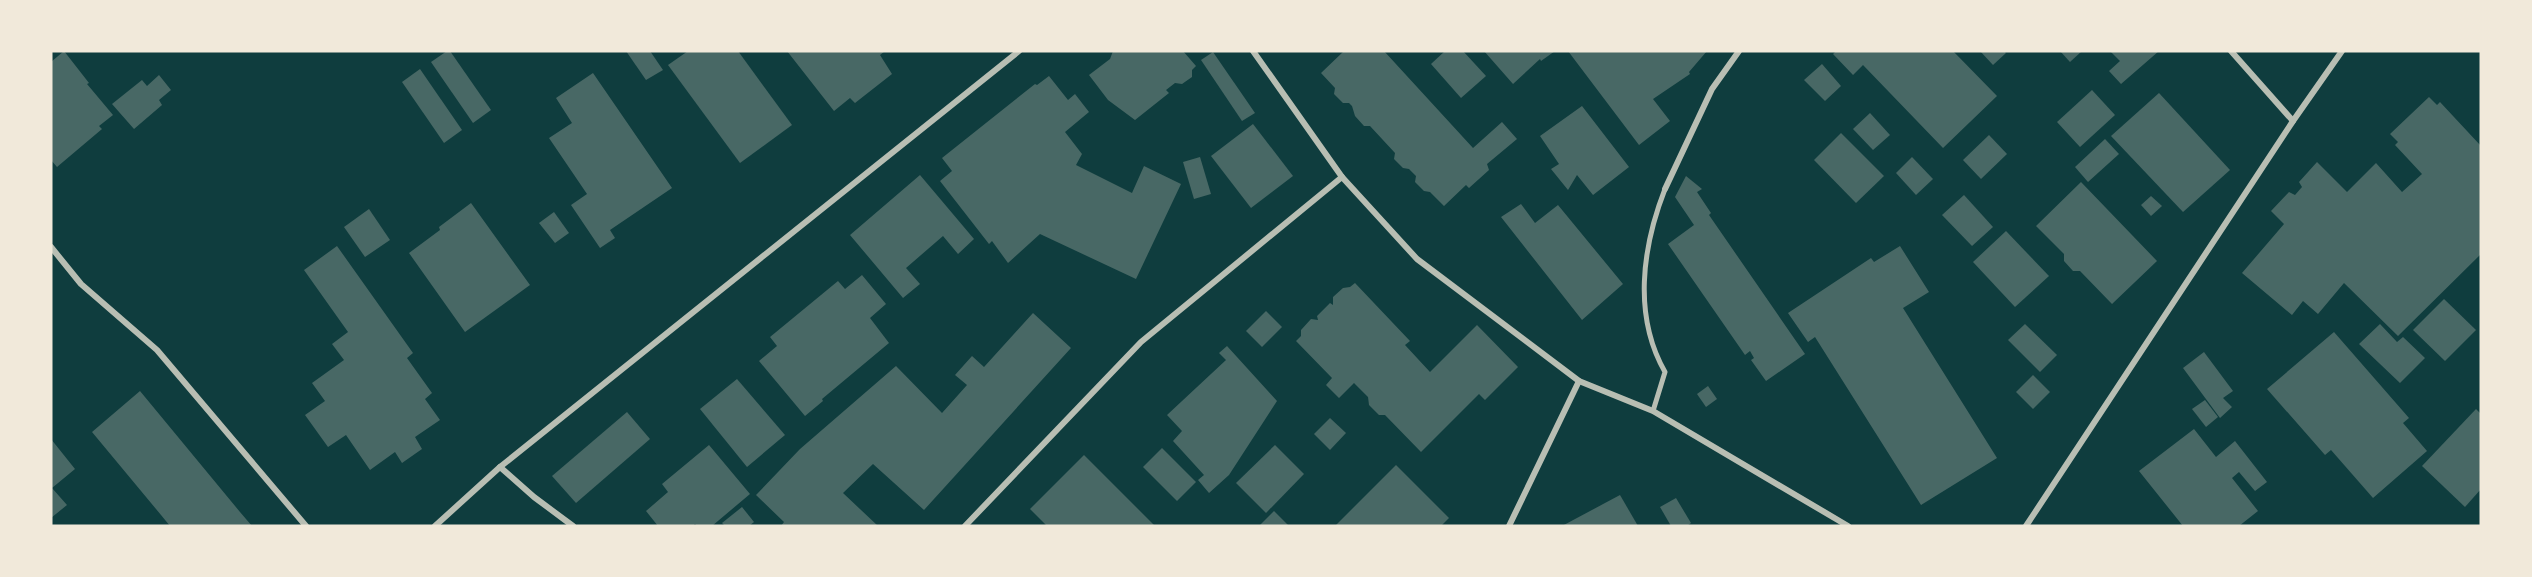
<svg xmlns="http://www.w3.org/2000/svg" width="2532" height="577" viewBox="0 0 2532 577" font-family="Overpass,sans-serif">
<rect width="100%" height="100%" fill="#0f3d3e"/>
<g fill="#486865">
<path d="M64,51L89,83L87,84L113,115L99,126L102,129L57,167L51,160V62Z"/>
<path d="M447,51H450L491,110L473,123L431,62Z"/>
<path d="M626,51H650L663,70L646,80Z"/>
<path d="M688,51H738L792,125L740,163L668,65Z"/>
<path d="M787,51H885L880,55L892,74L855,103L850,98L834,111Z"/>
<path d="M1113,51H1183L1196,66L1192,70V77L1182,84L1175,83L1166,90L1169,93L1135,120L1108,100L1089,75L1110,59Z"/>
<path d="M1344,51H1384L1473,148L1502,122L1517,139L1487,164L1489,170L1469,188L1466,185L1444,206L1430,192L1424,191L1415,182L1416,176L1409,169L1403,168L1394,159L1395,153L1370,126H1364L1355,116L1352,106L1349,103H1343L1334,94L1335,88L1321,73Z"/>
<path d="M1445,51H1463L1486,76L1461,98L1431,64Z"/>
<path d="M1484,51H1555L1541,61L1540,59L1513,84Z"/>
<path d="M1568,51H1707L1689,72L1690,74L1653,99L1670,121L1639,145Z"/>
<path d="M1836,51H1953L1997,96L1943,148L1863,65L1853,75L1833,54Z"/>
<path d="M1980,51H2004L2006,53L1993,65Z"/>
<path d="M2060,51H2082L2070,62Z"/>
<path d="M2110,51H2159L2121,84L2109,71L2120,61Z"/>
<path d="M1213,52L1255,113L1242,121L1201,60Z"/>
<path d="M1822,64L1841,86L1825,101L1804,80Z"/>
<path d="M420,69L462,130L444,143L402,82Z"/>
<path d="M593,73L672,188L610,230L615,238L600,248L571,205L587,194L549,138L572,123L556,98Z"/>
<path d="M159,75L171,90L159,100L162,105L134,129L112,104L142,80L147,86Z"/>
<path d="M1049,76L1068,100L1075,94L1089,112L1065,132L1082,154L1076,165L1132,193L1144,166L1181,184L1136,279L1040,234L1008,263L992,241L989,244L940,181L952,171L942,158L1035,84L1037,85Z"/>
<path d="M2092,90L2115,115L2080,147L2057,122Z"/>
<path d="M2159,93L2230,170L2183,212L2111,136Z"/>
<path d="M2429,97L2437,105L2440,102L2481,146V254L2398,336L2344,283L2318,314L2303,301L2292,315L2242,273L2284,224L2271,211L2289,192L2295,195L2302,187L2299,182L2317,162L2347,192L2376,163L2402,192L2422,174L2395,145L2398,142L2390,134Z"/>
<path d="M1582,106L1629,167L1593,195L1577,175L1568,190L1551,169L1559,164L1540,136Z"/>
<path d="M1870,113L1890,135L1873,150L1853,129Z"/>
<path d="M1253,124L1293,176L1251,208L1211,156Z"/>
<path d="M1841,133L1884,176L1856,203L1814,160Z"/>
<path d="M1989,135L2007,154L1981,179L1963,160Z"/>
<path d="M2105,139L2119,154L2088,182L2075,167Z"/>
<path d="M1200,157L1211,194L1194,199L1183,162Z"/>
<path d="M1912,157L1933,179L1916,195L1896,173Z"/>
<path d="M920,175L974,239L958,254L943,236L906,268L920,284L903,298L850,235Z"/>
<path d="M1686,176L1702,189L1697,192L1711,213L1709,215L1805,354L1766,381L1751,360L1754,358L1750,351L1745,355L1668,244L1694,225L1675,197Z"/>
<path d="M2081,182L2157,261L2112,304L2080,271H2073L2064,261V254L2036,226Z"/>
<path d="M1964,195L1993,227L1972,246L1942,215Z"/>
<path d="M2151,196L2162,206L2151,216L2141,205Z"/>
<path d="M471,203L530,285L465,332L409,253L440,230L439,227Z"/>
<path d="M1521,204L1535,223L1558,205L1623,284L1582,320L1501,217Z"/>
<path d="M369,209L390,240L365,257L344,227Z"/>
<path d="M554,212L569,233L555,243L539,223Z"/>
<path d="M2006,231L2049,276L2015,307L1973,262Z"/>
<path d="M337,246L413,353L407,358L432,393L425,399L440,420L415,437L422,449L402,463L395,452L370,470L346,435L328,447L305,415L325,401L312,383L344,360L332,344L348,332L304,270Z"/>
<path d="M1900,246L1929,292L1903,308L1997,458L1921,505L1815,337L1808,342L1788,313L1871,258L1874,262Z"/>
<path d="M862,275L886,304L870,318L889,343L822,399L823,401L805,416L759,361L777,346L770,337L838,281L845,289Z"/>
<path d="M1355,283L1410,341L1405,345L1430,372L1477,325L1518,367L1485,400L1479,394L1421,452L1385,415H1379L1369,405L1368,397L1354,383L1339,398L1326,385L1332,378L1296,341L1301,336V330L1311,319L1318,320L1317,316L1330,303L1333,305V297L1343,288L1350,287Z"/>
<path d="M2444,299L2476,330L2445,361L2413,330Z"/>
<path d="M1266,311L1282,327L1262,347L1246,331Z"/>
<path d="M1033,313L1071,348L924,510L873,464L843,493L878,526H781L784,522L756,495L800,449L896,366L942,413L967,385L955,375L972,356L984,367Z"/>
<path d="M2025,324L2057,355L2040,372L2008,340Z"/>
<path d="M2380,324L2397,342L2403,337L2425,358L2400,383L2359,344Z"/>
<path d="M2334,332L2409,418L2403,423L2427,451L2373,498L2331,450L2325,455L2267,389Z"/>
<path d="M1227,346L1277,401L1229,475L1209,493L1198,480L1204,475L1173,441L1182,431L1167,415L1226,360L1219,353Z"/>
<path d="M2204,352L2233,391L2223,398L2232,407L2220,418L2183,368Z"/>
<path d="M2033,375L2050,392L2033,409L2016,392Z"/>
<path d="M737,379L785,435L747,467L700,409Z"/>
<path d="M1708,386L1717,399L1706,407L1697,394Z"/>
<path d="M140,391L240,512L252,526H170L161,515L92,432Z"/>
<path d="M2205,400L2218,417L2206,427L2192,409Z"/>
<path d="M2476,409L2481,414V489L2465,507L2422,466Z"/>
<path d="M627,412L650,439L576,503L552,476Z"/>
<path d="M1330,418L1346,433L1330,450L1314,434Z"/>
<path d="M2194,429L2216,457L2235,441L2267,482L2255,491L2239,472L2232,478L2258,511L2239,526H2183L2139,471Z"/>
<path d="M51,439L75,469L52,488L67,505L51,518Z"/>
<path d="M709,445L750,494L712,526H697L695,524L693,526H658L646,511L668,492L662,484Z"/>
<path d="M1275,445L1304,474L1266,513L1236,483Z"/>
<path d="M1162,448L1196,482L1177,501L1143,467Z"/>
<path d="M1084,455L1155,526H1047L1030,509Z"/>
<path d="M1396,465L1449,518L1441,526H1335Z"/>
<path d="M1620,495L1638,526H1562Z"/>
<path d="M1676,498L1691,523L1687,526H1671L1660,507Z"/>
<path d="M742,507L754,522L749,526H725L722,523Z"/>
<path d="M1274,511L1289,526H1259Z"/>
</g>
<g fill="none" stroke-linecap="round" stroke-linejoin="round">
<path stroke="#b8beb3" stroke-width="5" d="M1653,411L1665,372C1633,316 1642,248 1665,189"/>
<g stroke="#b8beb3" stroke-width="6">
<path d="M1253,51L1342,177L1417,259L1579,381L1653,411L1848,526"/>
<path d="M2231,51L2293,121"/>
<path d="M1665,189L1712,89L1739,51"/>
<path d="M51,247L81,284L157,350L306,526"/>
<path d="M500,467L534,497L573,526"/>
<path d="M435,526L500,467L1019,51"/>
<path d="M965,526L1141,342L1342,177"/>
<path d="M1509,526L1579,381"/>
<path d="M2026,526L2293,121L2342,51"/>
</g>
</g>
<rect width="2532" height="577" fill="none" stroke="#f1e9da" stroke-width="105"/>
</svg>
